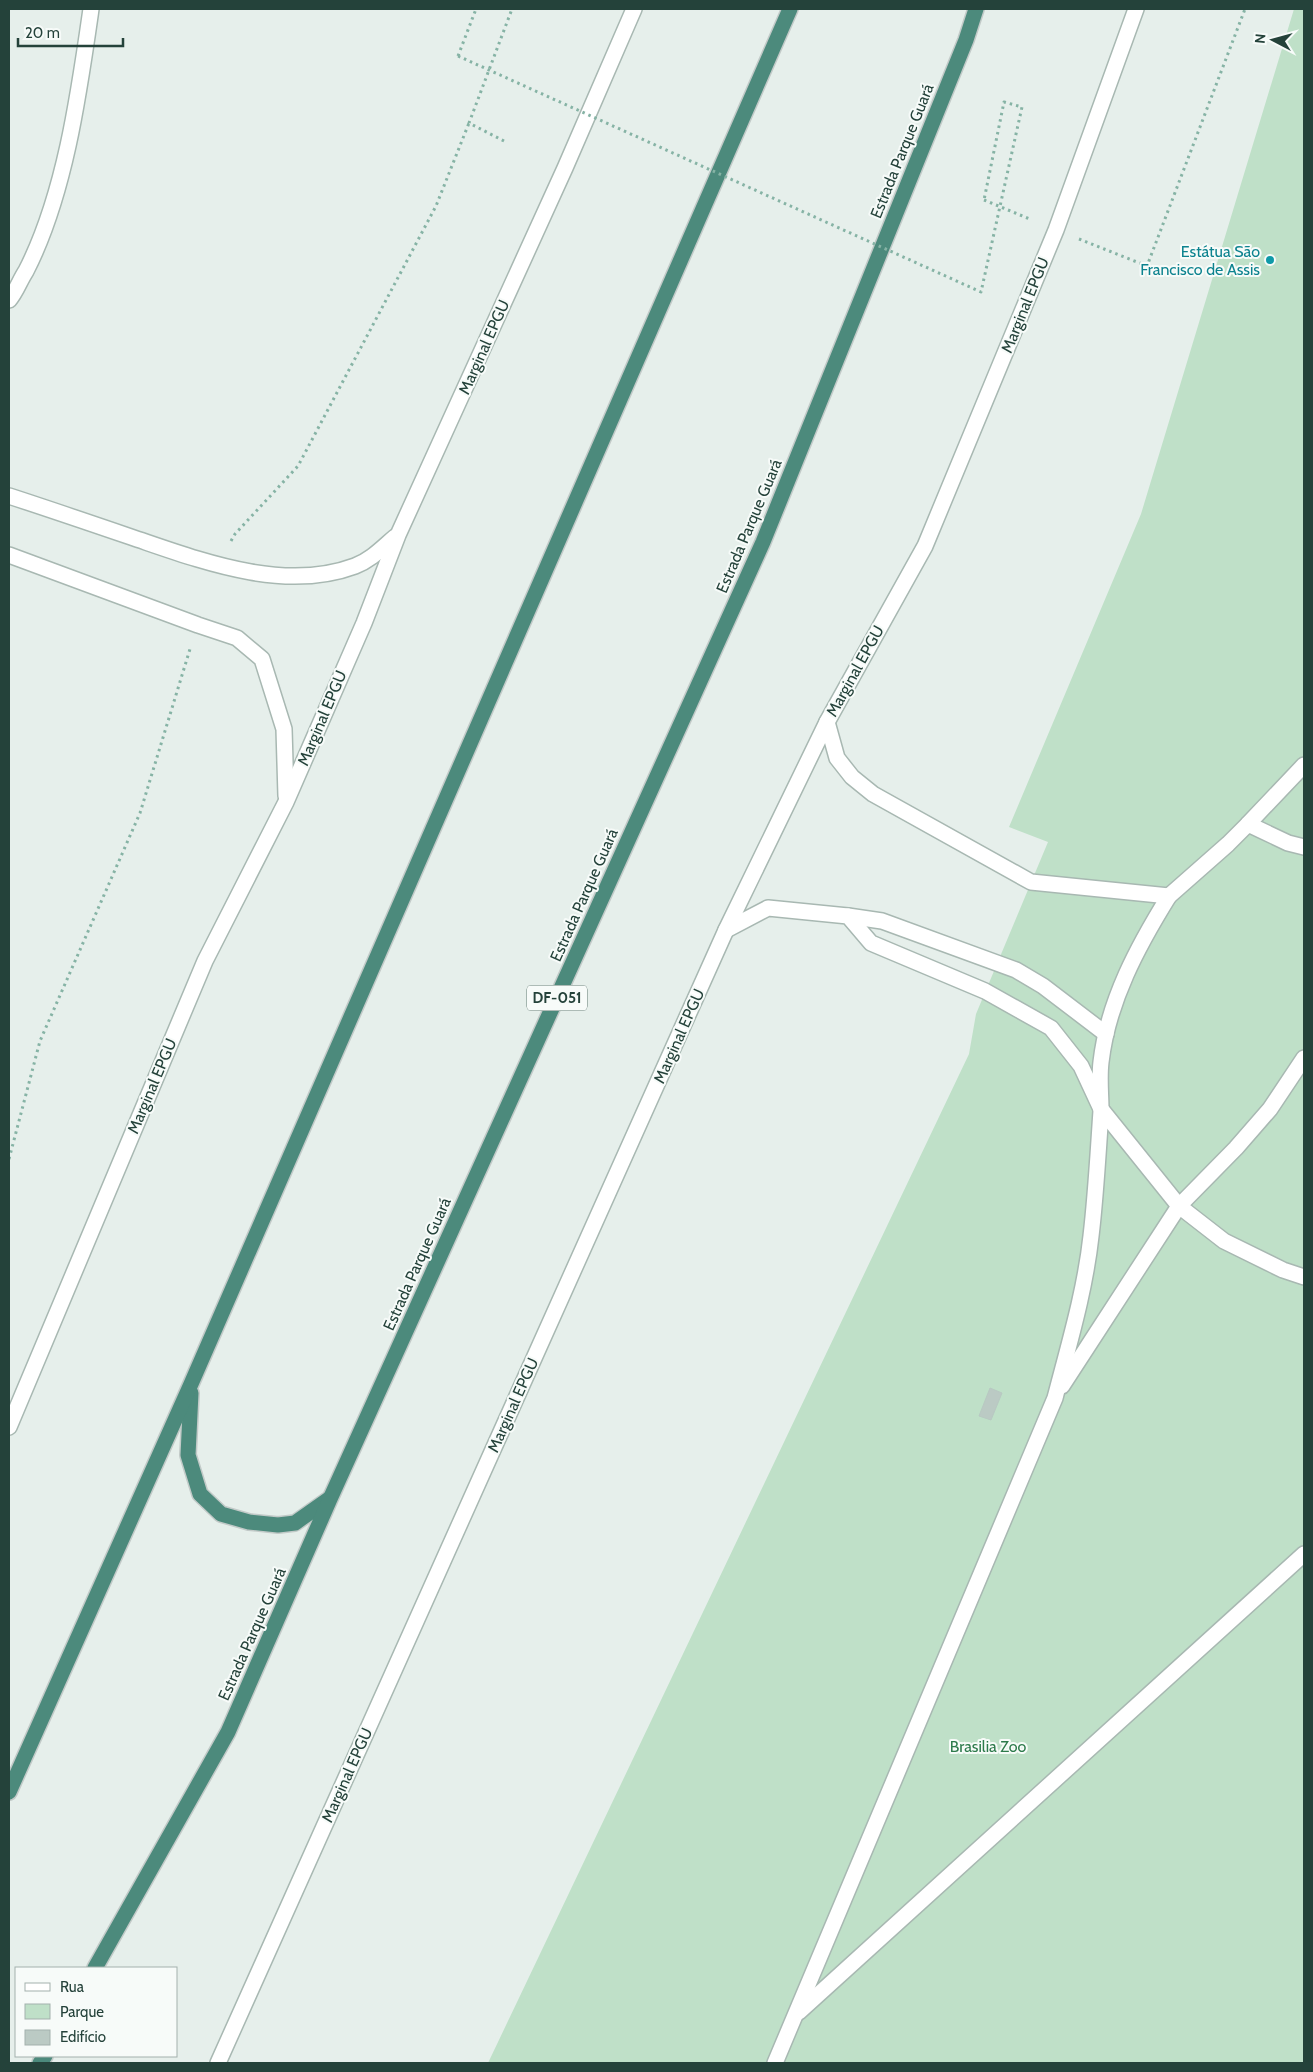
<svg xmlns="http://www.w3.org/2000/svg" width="1313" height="2072" viewBox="0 0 1313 2072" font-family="Cabin,sans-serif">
<rect width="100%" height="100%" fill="#e6efeb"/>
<path fill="#bfe0c8" d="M1294,9H1304V2063H488L969,1054L976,1014L1048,842L1009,827L1141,514Z"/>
<path fill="#bbcac4" stroke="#b8c9c2" d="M990,1388L1002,1393L991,1420L979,1416Z"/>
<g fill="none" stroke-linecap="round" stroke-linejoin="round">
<g stroke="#a8b8b2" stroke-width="18">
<g id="service">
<path d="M827,722L837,758L852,777L873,794L1031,882L1169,896L1228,844L1248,824L1288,843L1304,847"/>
<path d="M1248,824L1304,765"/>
<path d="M848,916L882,921L1016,970L1043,986L1106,1034"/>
<path d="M726,930L768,908L848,916L871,943L985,991L1051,1028L1081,1066L1101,1109L1179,1206L1224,1241L1283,1270L1304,1277"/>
<path d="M1062,1386L1179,1206L1236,1148L1270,1109L1304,1058"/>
<path d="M799,2012L1304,1554"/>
<path d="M775,2063L1055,1398C1069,1344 1085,1291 1091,1236C1096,1194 1098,1153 1101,1111C1101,1095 1099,1078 1101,1062C1108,1001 1138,946 1169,896"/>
</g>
</g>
<g stroke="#a8b8b2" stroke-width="18">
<path id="minor" d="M9,300C16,292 20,280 26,271C65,195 79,93 91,9"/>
</g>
<g stroke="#a8b8b2" stroke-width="18">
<g id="tertiary">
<path d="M9,496C49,509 90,523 131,537C199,560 283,593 355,566C371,560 382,548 395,537"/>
<path d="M9,555L198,625L237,638L262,659L284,729L286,796"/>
<path d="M9,1427L205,961L286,802L364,623L398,535L565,168L634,9"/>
<path d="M218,2063L726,930L827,722L925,546L1056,230L1136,9"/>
</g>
</g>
<g stroke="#c2cac8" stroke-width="18">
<g id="trunk">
<path d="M191,1393L188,1455L200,1494L221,1514L249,1522L278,1525L295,1523L329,1499"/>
<path d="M9,1792L191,1384L790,9"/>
<path d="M95,1968L228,1732L330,1499L763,542L966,40L976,9"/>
<path d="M40,2063L45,2056"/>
</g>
</g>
<g stroke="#86b3a5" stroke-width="3" stroke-dasharray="2.5 4" stroke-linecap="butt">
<path d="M458,56L476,9"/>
<path d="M504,141L469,123L512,9"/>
<path d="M984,200L1032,220"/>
<path d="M1079,239L1147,266L1245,9"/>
<path d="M231,541L235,534L298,466L436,206L469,123"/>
<path d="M9,1159L40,1041L140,813L190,649"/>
</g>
<use href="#service" stroke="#fff" stroke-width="15"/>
<use href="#minor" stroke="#fff" stroke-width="15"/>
<use href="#tertiary" stroke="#fff" stroke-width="15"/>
<use href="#trunk" stroke="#4c8a7c" stroke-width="15"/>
<path stroke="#86b3a5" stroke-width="3" stroke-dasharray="2.5 4" stroke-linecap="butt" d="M458,56L981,292L1022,107L1004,102L984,200"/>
</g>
<circle fill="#0f9aa8" stroke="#f7fbf9" stroke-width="2" cx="1270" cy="260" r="5"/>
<g text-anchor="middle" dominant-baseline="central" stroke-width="4" stroke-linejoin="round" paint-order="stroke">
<rect fill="#f7fbf9" stroke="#637a73" stroke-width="1" x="527" y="985.5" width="60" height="25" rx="4"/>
<g font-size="15" font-weight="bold" fill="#24423a">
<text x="557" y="998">DF-051</text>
</g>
<g font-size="16" fill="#24423a" stroke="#f7fbf9">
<text transform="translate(902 151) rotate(-68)">Estrada Parque Guará</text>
<text transform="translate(1025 305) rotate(-68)">Marginal EPGU</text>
<text transform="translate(484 347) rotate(-66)">Marginal EPGU</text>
<text transform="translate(749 526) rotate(-67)">Estrada Parque Guará</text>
<text transform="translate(855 671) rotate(-61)">Marginal EPGU</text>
<text transform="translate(322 718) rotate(-67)">Marginal EPGU</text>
<text transform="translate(584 895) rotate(-66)">Estrada Parque Guará</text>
<text transform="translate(679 1036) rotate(-66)">Marginal EPGU</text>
<text transform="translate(152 1086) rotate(-67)">Marginal EPGU</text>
<text transform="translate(417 1264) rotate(-66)">Estrada Parque Guará</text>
<text transform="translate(513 1405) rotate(-66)">Marginal EPGU</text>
<text transform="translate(252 1634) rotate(-66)">Estrada Parque Guará</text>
<text transform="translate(347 1775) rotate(-66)">Marginal EPGU</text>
</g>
<g font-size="16" fill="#0d838f" stroke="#f7fbf9" text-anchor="end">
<text x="1260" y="251">Estátua São<tspan x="1260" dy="18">Francisco de Assis</tspan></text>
</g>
<g font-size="16" fill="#2d7a4b" stroke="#f7fbf9">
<text x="988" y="1746">Brasilia Zoo</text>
</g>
</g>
<rect width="1313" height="2072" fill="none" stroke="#24423a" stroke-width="20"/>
<rect x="15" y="1967" width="162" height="90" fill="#f7fbf9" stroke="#a3b1ad"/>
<rect x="25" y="1983" width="25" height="8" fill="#ffffff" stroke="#a3b1ad"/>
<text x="60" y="1992" font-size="15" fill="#24423a">Rua</text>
<rect x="25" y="2004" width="25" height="15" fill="#bfe0c8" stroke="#a3b1ad"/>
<text x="60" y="2017" font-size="15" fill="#24423a">Parque</text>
<rect x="25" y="2030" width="25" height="15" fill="#bbcac4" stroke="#a3b1ad"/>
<text x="60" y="2042" font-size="15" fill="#24423a">Edifício</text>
<g transform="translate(1273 40) rotate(276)" stroke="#f7fbf9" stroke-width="4" paint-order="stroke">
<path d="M0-4L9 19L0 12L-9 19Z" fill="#24423a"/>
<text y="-8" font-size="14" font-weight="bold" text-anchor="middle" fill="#24423a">N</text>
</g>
<path d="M18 38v8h105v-8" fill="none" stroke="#24423a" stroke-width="2.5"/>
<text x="25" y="38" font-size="15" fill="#24423a" stroke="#f7fbf9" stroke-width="4" paint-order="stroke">20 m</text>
</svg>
